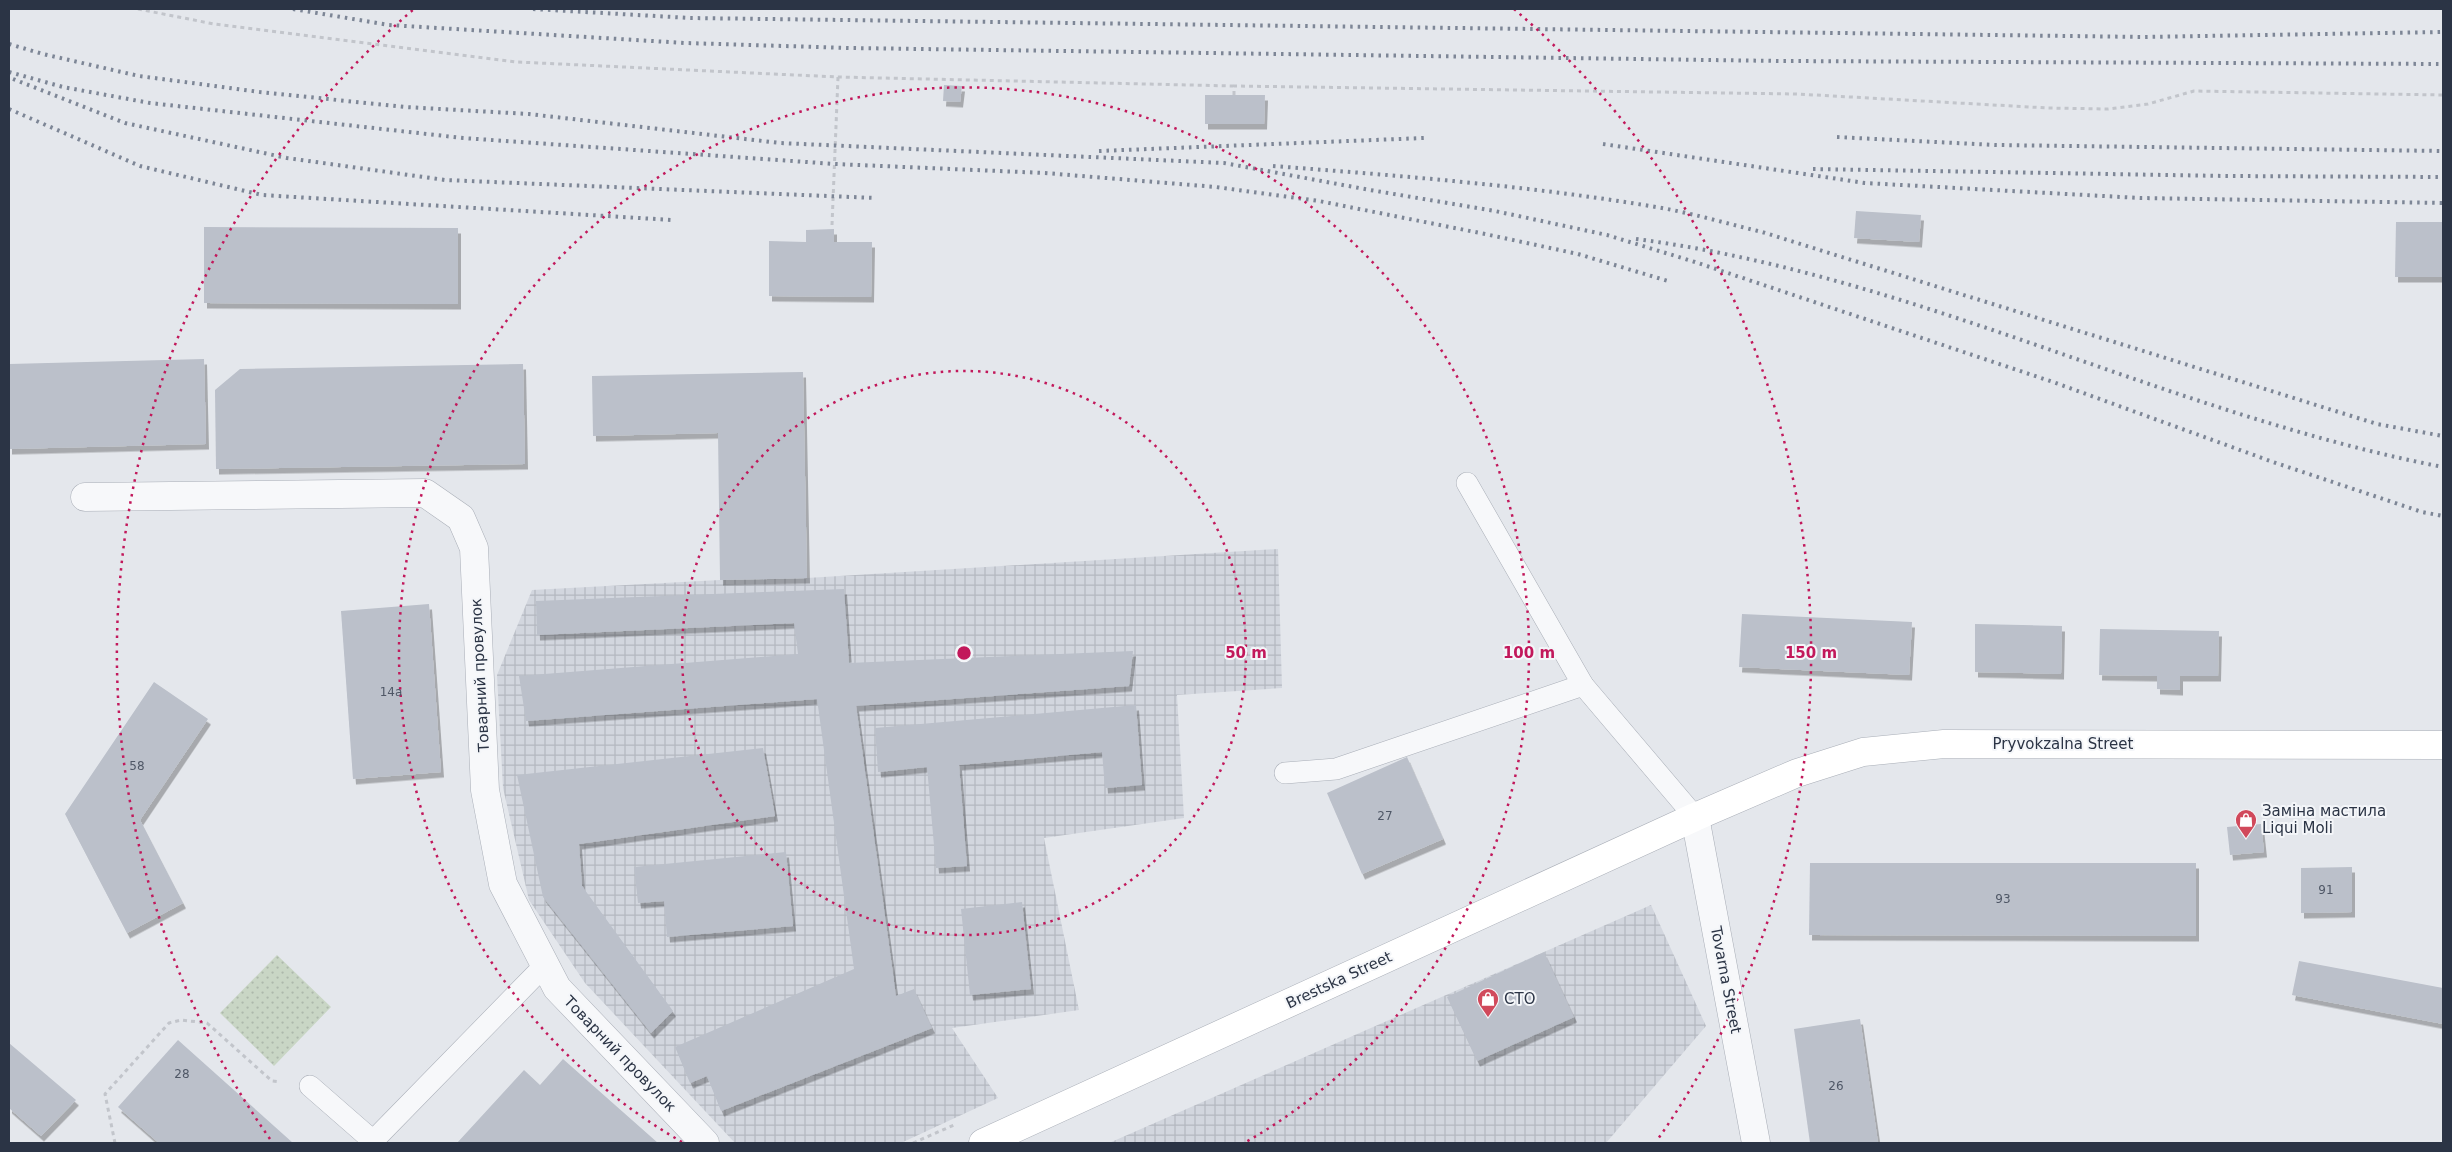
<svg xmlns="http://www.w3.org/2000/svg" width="2452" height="1152" viewBox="0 0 2452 1152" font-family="'DejaVu Sans',sans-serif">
<defs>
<pattern id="industrial-grid" width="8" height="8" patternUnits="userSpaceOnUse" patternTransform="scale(1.25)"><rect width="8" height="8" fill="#d2d6de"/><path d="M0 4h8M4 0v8" fill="none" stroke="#b4b8c0"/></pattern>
<pattern id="park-dots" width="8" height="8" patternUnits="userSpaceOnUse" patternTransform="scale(1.25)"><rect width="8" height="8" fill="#c9d6c5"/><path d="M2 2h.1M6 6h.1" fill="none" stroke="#adb8ab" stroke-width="1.8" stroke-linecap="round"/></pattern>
<filter id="shadow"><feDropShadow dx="3" dy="5.5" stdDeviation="0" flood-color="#0004"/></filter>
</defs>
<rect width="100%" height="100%" fill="#e4e7ec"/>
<g fill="url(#industrial-grid)">
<path d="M1278,549L1282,688L1177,695L1184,818L1044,838L1079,1010L952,1028L998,1098L901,1143H735L585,983L529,900L503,788L497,675L532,590L720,580L807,578Z"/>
<path d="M1651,905L1706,1026L1606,1143H1109Z"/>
</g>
<path fill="url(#park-dots)" d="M277,955L331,1007L274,1066L220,1013Z"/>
<g fill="#bbc0ca" filter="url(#shadow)">
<path d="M944,85L962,86L960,102L943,101Z"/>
<path d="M1205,95H1265L1264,124H1205Z"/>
<path d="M1856,211L1921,215L1919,242L1854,238Z"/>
<path d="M2396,222H2443V277H2395Z"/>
<path d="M204,227L458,228V304L204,303Z"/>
<path d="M834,229V242H872L871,297L769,296V241L806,242V230Z"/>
<path d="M204,359L206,444L9,449V364Z"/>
<path d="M523,364L525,464L216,469L215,390L240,369Z"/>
<path d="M803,372L807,578L720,580L718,433L593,436L592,376Z"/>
<path d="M844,589L849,663L1133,651L1129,686L856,706L896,996L914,989L932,1028L721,1111L707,1076L690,1083L675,1047L854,969L817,699L526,721L519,676L798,654L794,623L537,635L536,601Z"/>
<path d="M429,604L441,772L353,779L341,611Z"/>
<path d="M1742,614L1912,622L1909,675L1739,667Z"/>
<path d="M1975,624L2062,626L2061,674L1975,672Z"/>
<path d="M2100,629L2219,631L2218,676H2180V690L2157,689V676L2099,675Z"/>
<path d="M154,682L208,719L140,820L183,903L127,933L65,814Z"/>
<path d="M1136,705L1142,785L1105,788L1102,752L959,765L967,866L936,868L927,767L878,772L875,728Z"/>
<path d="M763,748L775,816L579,844L582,886L673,1011L651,1033L543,897L517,775Z"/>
<path d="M1407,757L1443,839L1362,874L1327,793Z"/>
<path d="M2261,824L2264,852L2230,855L2227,827Z"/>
<path d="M786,852L793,926L667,937L664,901L638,903L634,867Z"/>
<path d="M1810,863H2196V936L1809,935Z"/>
<path d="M2352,867V912L2301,913V868Z"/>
<path d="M1022,902L1031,989L970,995L961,909Z"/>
<path d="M1544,952L1574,1017L1477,1061L1447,997Z"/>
<path d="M2299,961L2443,988V1024L2292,995Z"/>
<path d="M1860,1019L1878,1143H1810L1794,1029Z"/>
<path d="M178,1040L293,1143H159L118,1107Z"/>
<path d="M9,1043L76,1100L41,1136L9,1108Z"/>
<path d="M563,1059L658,1143H457L524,1070L540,1085Z"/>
</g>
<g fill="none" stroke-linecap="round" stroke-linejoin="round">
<g stroke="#a9aeb7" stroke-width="22">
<g id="lane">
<path d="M1467,483L1583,685L1695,817"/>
<path d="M1285,773L1336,769L1583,685"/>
<path d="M310,1086L373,1141L545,965"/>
</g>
</g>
<g stroke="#a9aeb7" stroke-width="29">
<g id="street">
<path d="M85,497L425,493L461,518L474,548L485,790L503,884L557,988L705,1143"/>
<path d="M1695,817L1756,1143"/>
</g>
</g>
<g stroke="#a9aeb7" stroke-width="29">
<path id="secondary" d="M983,1143L1695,817L1797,773L1863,752L1944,744L2443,745"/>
</g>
<g stroke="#c2c5cb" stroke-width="3" stroke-dasharray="4 4" stroke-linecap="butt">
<path d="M138,9L214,24L517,62L838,77L1234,86"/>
<path d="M1234,95V86L1797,94L2048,108L2108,109L2148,104L2194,91L2443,95"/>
<path d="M832,225L838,77"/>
<path d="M115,1143L105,1094L169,1023L181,1020L207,1023L272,1081L280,1082"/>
<path d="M913,1143L954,1125"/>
</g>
<use href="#lane" stroke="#f7f8fa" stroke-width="21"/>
<use href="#street" stroke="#f7f8fa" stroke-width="28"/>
<use href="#secondary" stroke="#fff" stroke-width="28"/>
<g stroke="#7d8696" stroke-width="4" stroke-dasharray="2.5 5" stroke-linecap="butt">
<path d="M293,9L389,25L685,43L850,48L1781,61L2443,64"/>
<path d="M533,9L690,18L2145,37L2443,32"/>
<path d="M9,44L43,54L139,76L260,92L405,107L529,114L780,143L1224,163L1370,190L1495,211L1607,235L1695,262L2053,382L2273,462L2422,512L2443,516"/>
<path d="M9,72L63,87L150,103L463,138L835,164L1045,173L1216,187L1319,201L1485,234L1578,254L1668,281"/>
<path d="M13,79L125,123L287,158L445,180L875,198"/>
<path d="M9,109L140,166L262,195L672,220"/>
<path d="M1837,137L1996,145L2443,151"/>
<path d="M1603,144L1865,183L2140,198L2443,203"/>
<path d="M1099,151L1424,138"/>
<path d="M1273,166C1404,176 1533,186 1662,208C1695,214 1729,224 1762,232L2377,424L2443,436"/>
<path d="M1813,169L2226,176L2443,177"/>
<path d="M1636,239C1915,275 2168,414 2443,467"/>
</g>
</g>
<g fill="none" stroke="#c2185b" stroke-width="2.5" stroke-dasharray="2.5 5">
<circle cx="964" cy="653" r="282"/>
<path d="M682 1142A565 565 0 1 1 1246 1142"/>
<path d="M270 1139A847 847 0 0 1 414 9M1514 9A847 847 0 0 1 1658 1139"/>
</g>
<defs>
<g id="shop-pin" transform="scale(1.125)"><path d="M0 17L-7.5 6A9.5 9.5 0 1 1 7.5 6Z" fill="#d1495b" stroke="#f4f6f9"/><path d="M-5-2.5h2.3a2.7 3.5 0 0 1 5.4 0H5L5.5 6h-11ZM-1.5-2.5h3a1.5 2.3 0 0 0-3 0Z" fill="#fff"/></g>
</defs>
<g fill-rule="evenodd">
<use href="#shop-pin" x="2246" y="820"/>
<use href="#shop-pin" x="1488" y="999"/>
</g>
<g text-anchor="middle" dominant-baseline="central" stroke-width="4" stroke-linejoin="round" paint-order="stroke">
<g font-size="12" fill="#4f5766">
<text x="391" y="692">14а</text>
<text x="137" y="766">58</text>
<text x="1385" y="816">27</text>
<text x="2326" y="890">91</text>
<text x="2003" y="899">93</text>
<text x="182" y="1074">28</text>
<text x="1836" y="1086">26</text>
</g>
<g font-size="15" fill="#2b3445" stroke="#f4f6f9">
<text transform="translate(480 675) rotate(-93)">Товарний провулок</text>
<text x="2063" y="744">Pryvokzalna Street</text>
<text transform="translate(1339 980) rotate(-25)">Brestska Street</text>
<text transform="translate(1726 980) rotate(79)">Tovarna Street</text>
<text transform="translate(620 1054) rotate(46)">Товарний провулок</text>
</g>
<g font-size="15" fill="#2b3445" stroke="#f4f6f9" text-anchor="start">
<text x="2262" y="811">Заміна мастила<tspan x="2262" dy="17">Liqui Moli</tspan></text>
<text x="1504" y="999">СТО</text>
</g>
</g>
<circle cx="964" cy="653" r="8" fill="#c2185b" stroke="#f4f6f9" stroke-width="2.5"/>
<g font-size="15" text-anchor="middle" font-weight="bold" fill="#c2185b" stroke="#f4f6f9" stroke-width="4" stroke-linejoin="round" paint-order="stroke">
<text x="1246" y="658">50 m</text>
<text x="1529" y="658">100 m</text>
<text x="1811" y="658">150 m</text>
</g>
<rect width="2452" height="1152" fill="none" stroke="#2b3445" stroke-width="20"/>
</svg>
